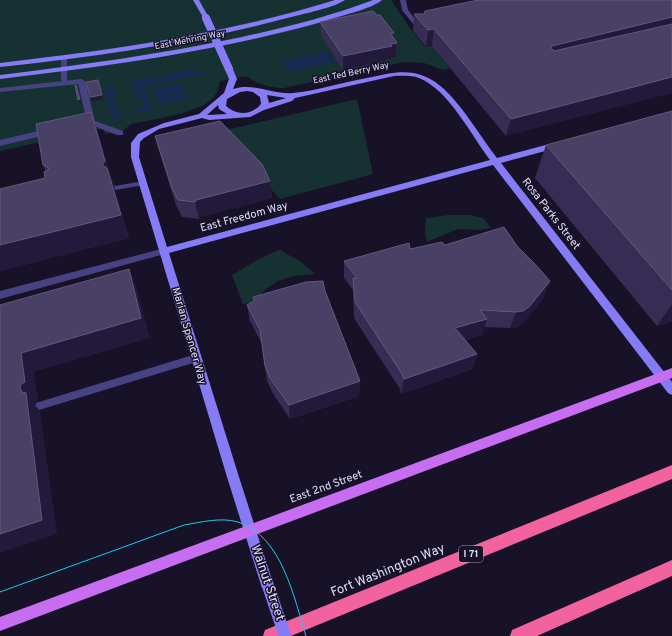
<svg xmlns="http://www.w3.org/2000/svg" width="672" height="636" viewBox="0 0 672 636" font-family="Overpass,sans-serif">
<rect width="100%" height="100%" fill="#171228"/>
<g fill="#163131">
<path d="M0,0H391L412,31L425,47L432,46L450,68L443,70L424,63L404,62L284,88C270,88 257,84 246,76L220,81C219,87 217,94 213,98C200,113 151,120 131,124L124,130L105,134L103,128L0,151Z"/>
<path d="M357,99L373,174L280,199L218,132Z"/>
<path d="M449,215H469L483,218L491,228L480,230L458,229L427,242L425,233L426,218Z"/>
<path d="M280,250L301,262L315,274L294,276L278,281L267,288L252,303L243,304L232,275C249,266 262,255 280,250Z"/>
</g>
<g fill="#16294e">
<path d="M328,51L335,62L289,72L282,61Z"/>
<path d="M193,68L195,73L205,71L206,74L145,87L153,109L136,113L135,109L144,107L143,102L138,103L131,81L155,76L157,81L164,80L162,75Z"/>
<path d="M182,83L188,99L159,105L154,89Z"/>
<path d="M112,86L120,117L112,119L104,87Z"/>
</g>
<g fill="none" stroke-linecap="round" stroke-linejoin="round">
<g fill="#474282" fill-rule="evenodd">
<path d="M400,0H406L408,10L422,28V30H418L402,10Z"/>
<path d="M64,56L67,58V81L64,83L61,81V58Z"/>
<path d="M143,181L146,183L145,185L115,190L112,188L115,186Z"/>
<path d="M196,354L199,356L200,358L199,360L196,362L39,410L36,409L35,406L36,403L39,402Z"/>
</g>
<g fill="#474282" fill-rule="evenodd">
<path d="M81,79L85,81L95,121L123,131V135H117L91,125L83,126V122L87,121L78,84L0,92V88Z"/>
<path d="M51,128L55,131L54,133L0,146V140Z"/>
<path d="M165,248L170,251L168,253L0,299V291Z"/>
</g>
<g fill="#857bf4" fill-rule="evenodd">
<path d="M193,0H199L209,18L208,19H204Z"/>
<path d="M335,0H345C336,7 303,14 291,17C195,43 98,56 0,67V63C114,50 226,34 335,0Z"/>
<path d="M373,0H382C372,9 339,16 325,21C220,51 109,66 0,79V75C81,65 162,54 242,37C287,27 331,16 373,0Z"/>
<path d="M226,67H232L237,79L233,89C253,82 273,95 293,93C315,91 344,82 367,78C397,71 419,66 444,89C465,109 479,135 497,158L557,142L560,143V147L501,163L672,382V395L668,393L493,165L169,253L239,477L273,583L272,588L267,589L262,588L227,477L131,157V143L138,134L164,123L199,114L224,93L229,79L225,69ZM394,76C402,76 411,75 419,78C449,90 471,135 490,160L167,247L139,157L140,142L144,138L159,129L202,118L209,120L250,117L264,110L292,101L295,98ZM247,91L253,92L260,97L261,104C252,115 237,116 226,106L227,99L240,92ZM267,95L286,98L269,103ZM218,105L219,109L227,114L207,115Z"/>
</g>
<path fill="#c76df2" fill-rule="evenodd" d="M672,368V378L0,631V617Z"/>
<g fill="#f1629f" fill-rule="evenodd">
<path d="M672,465V479L291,636H263L265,630Z"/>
<path d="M672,560V576L537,636H510L512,630Z"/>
</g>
<path stroke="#19cbeb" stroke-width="1" d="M0,592L184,525C202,522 221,517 238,522C282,536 294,598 306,636"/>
<path stroke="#857bf4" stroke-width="8" d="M206,18L229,69"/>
<path stroke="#857bf4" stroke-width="12" d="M267,583L285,636"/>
</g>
<g fill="#372d54">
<path d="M672,0L506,136L432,46L426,47L413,31L414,14H424Z"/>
<path d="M377,15L394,33V38L397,43L396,57L391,58V59L343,70L321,35L320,22Z"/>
<path d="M672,111V321L657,326L535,178L546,145Z"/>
<path d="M99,136L129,238L0,271V189L45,178L46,172L43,165Z"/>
<path d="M155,136L270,181L272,198L200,217L199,219L182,217L176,205L160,154Z"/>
<path d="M445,245L517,246L550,281L543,298L523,323L517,327L510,328L484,327L482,335L465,340L477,354L472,369L401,394L400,389L354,318L353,290L344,278V261L410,249Z"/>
<path d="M325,291L360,381L359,396L290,419L272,392L267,381L262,344L250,321L247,305L254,302L253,297Z"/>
</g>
<g fill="#221a3b">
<path d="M672,17V32L547,64L551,48L552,46Z"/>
<path d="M434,29L432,46L426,47L428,30Z"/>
<path d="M394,33L393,44L397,43L396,57L391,58V59L343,70V56L391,34Z"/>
<path d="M672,77V93L506,136L511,119Z"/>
<path d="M76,85L78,89L81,104H80L78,100Z"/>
<path d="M99,85L103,99L92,102L90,97Z"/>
<path d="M91,112L99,136L129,238L0,271V245L102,165Z"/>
<path d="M270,181L272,198L200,217L199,219L195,202L196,200Z"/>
<path d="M129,269L137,290L150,338L34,372L38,401L35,403L34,404L40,411L57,534L0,553V534L22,392L20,388L21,353Z"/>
<path d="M550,281L543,298L523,323L517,327L510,328L516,312Z"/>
<path d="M672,304V321L657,326Z"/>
<path d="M487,319L482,335L451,344L455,328Z"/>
<path d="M477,354L472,369L401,394L404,379Z"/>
<path d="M360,381L359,396L290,419L289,405Z"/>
</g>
<g fill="#494066" stroke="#61587d">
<path d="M478,0H672V17L552,46L551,48L554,51L672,24V77L511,119L434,29L428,30L414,14H424L425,11Z"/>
<path d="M373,11L377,15H380L394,33L391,34L397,43L391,44L392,46L343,56L320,22Z"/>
<path d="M98,80L102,95L90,97L86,82Z"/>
<path d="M75,85H76L80,99L78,100Z"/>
<path d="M672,111V290L546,145Z"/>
<path d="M91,112L105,161L102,165L107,168L121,215L0,245V189L45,178L44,172L47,171L49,168L43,165L36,124Z"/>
<path d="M220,121L262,164L270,181L196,200L195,202L178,200L172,188L155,136Z"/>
<path d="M504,227L517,246L535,264L550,281L529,307L523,311L516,312L480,310L487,319L455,328L477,354L404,379L402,374L355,302L353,278H357L344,261L409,243L410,249L442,242L445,245Z"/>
<path d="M129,269L141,318L21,353L25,382L21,384L20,388L22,392L26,393L42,520L0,534V305Z"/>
<path d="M323,281L325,291L360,381L289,405L270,378L265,366L260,330L247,305L254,301L253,297L306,282Z"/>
</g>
<g text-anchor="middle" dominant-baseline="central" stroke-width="3" stroke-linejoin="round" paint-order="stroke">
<g font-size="9" fill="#e1dcfc" stroke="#171228">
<text transform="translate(190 40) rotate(-11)">East Mehring Way</text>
<text transform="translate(351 73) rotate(-12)">East Ted Berry Way</text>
</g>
<rect fill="#171228" stroke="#a49fbc" stroke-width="1" x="459" y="546" width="24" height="16" rx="3"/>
<g font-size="10" font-weight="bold" fill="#e1dcfc">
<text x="471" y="554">I 71</text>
</g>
<g font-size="11" fill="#e1dcfc" stroke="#171228">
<text transform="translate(551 214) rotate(52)">Rosa Parks Street</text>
<text transform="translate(244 217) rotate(-15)">East Freedom Way</text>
<text transform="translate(189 336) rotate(74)">Marian Spencer Way</text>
<text transform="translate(326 487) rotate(-20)">East 2nd Street</text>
</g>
<g font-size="13" fill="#e1dcfc" stroke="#171228">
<text transform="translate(388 571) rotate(-22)">Fort Washington Way</text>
<text transform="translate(267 583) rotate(71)">Walnut Street</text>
</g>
</g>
</svg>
